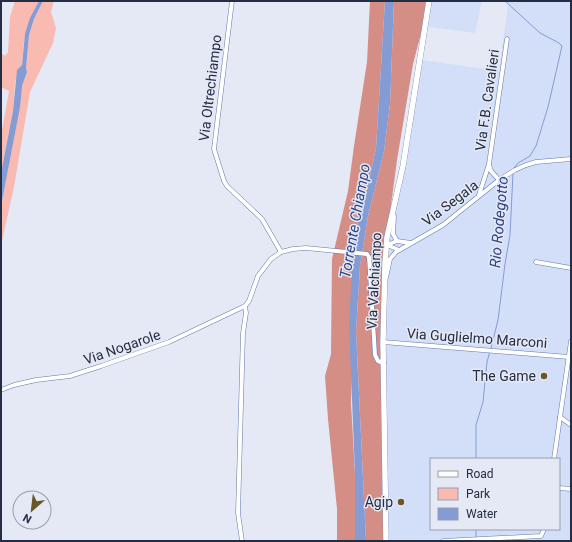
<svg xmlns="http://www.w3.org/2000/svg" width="572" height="542" viewBox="0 0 572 542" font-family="Roboto,sans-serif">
<rect width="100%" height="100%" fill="#e4e9f5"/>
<g fill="#d3def9" fill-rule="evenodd">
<path d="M426,1H482L475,33L423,26Z"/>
<path d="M504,1H571V541H386L384,258L422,60L499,71L508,5ZM431,459H559V529H431Z"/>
</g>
<g fill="#f9bab1">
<path d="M15,1H39L34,11L24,41L22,65L17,74L15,83L13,111L1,173V136L9,91L1,87V53L5,56L8,52L10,17Z"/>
<path d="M43,1H54L51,12L56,28L53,43L30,92L14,187L2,241L1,242V206L22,86L27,72L26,68L29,35L34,19Z"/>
</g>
<g fill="#d58e85">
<path d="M370,1H385L376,148L366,195L355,232L351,403L355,474V541H337V509L328,419L325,376L331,354L332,259L348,191L354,146L367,62Z"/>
<path d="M394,1H426L423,26L413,64L397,160L384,258L386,541H366L356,331L360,266L368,216L384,151L390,104Z"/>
</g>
<g fill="#859bd4">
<path d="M39,1H43L34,19L29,35L26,68L27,72L22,86L20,107L1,206V173L13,111L17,70L22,65L25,34L30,18Z"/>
<path d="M385,1H394L390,104L384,151L368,216L360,266L356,331L366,541H355V474L349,325L353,250L355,232L366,195L376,148Z"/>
</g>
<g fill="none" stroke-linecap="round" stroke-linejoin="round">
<g stroke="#859bd4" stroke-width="1">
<path d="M505,1L540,33L559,43L562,46L548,107L536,146L530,156L518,163L514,168"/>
<path d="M491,348L498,320L505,264L510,235L513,173"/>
<path d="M476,459V425L483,402L487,362L490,351"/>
<path d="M476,538V529"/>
</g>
<g stroke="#6478ad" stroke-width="5">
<g id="minor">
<path d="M232,1L214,149L224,181L227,186L262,219L281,252"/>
<path d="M489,165L491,171L499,180"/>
<path d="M479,195L489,164L507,39"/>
<path d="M394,216L393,234L397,241"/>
<path d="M387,245L397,241L411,243"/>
<path d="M387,245L399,250"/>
<path d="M536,262L571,268"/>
<path d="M386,278L390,259L396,252L443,225L499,180L515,170L526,165L536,162L571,159"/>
<path d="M383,342L569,357"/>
<path d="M1,390L14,385L36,380L70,376L101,366L169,342L245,306L249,301L258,276L271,259L281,252L293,249L306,248L367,254L369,257L375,355L378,361L384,363"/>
<path d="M560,417L571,425"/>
<path d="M554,459L571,341"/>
<path d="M559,488L571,489"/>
<path d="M242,541L238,513L243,333L246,313L245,306"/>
<path d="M443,541L541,536L544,529"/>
</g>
</g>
<g stroke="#6478ad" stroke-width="6">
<path id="major" d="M386,541L383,342L385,263L387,237L403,166L429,1"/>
</g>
<use href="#minor" stroke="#fff" stroke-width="4"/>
<use href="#major" stroke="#fff" stroke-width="5.5"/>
</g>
<g fill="#6a5725" stroke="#e4e9f5" stroke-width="1.5">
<circle cx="544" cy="376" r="4"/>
<circle cx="401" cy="502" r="4"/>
</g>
<g text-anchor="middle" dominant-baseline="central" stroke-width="3" stroke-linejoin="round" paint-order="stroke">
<g font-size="14" fill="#252d44" stroke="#e4e9f5">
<text transform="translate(210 88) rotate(-83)">Via Oltrechiampo</text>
<text transform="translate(487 100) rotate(-82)">Via F.B. Cavalieri</text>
<text transform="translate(450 203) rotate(-37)">Via Segala</text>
<text transform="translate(374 281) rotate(-87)">Via Valchiampo</text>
<text transform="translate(477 338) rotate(4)">Via Guglielmo Marconi</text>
<text transform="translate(122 347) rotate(-19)">Via Nogarole</text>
</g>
<g font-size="14" fill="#252d44" stroke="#e4e9f5" text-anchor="end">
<text x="536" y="376">The Game</text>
<text x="393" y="502">Agip</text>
</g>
<g font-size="15" font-style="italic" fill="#2e4388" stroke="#e4e9f5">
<text transform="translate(355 221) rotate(-80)">Torrente Chiampo</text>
<text transform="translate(499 222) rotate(-85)">Rio Rodegotto</text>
</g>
</g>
<rect width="572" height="542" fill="none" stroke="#252d44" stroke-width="4"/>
<rect x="430" y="458" width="130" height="72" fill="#e4e9f5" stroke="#989eae"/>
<rect x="438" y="471" width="20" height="6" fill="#ffffff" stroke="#989eae"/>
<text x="466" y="478" font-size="12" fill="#252d44">Road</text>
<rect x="438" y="488" width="20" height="12" fill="#f9bab1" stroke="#989eae"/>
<text x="466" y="498" font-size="12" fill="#252d44">Park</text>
<rect x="438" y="508" width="20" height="12" fill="#859bd4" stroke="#989eae"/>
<text x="466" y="518" font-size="12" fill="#252d44">Water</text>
<g transform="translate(32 510) rotate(208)"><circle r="19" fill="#e4e9f5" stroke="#989eae"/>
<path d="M0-3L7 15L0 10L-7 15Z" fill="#6a5725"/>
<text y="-6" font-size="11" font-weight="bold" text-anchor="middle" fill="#252d44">N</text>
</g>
</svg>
